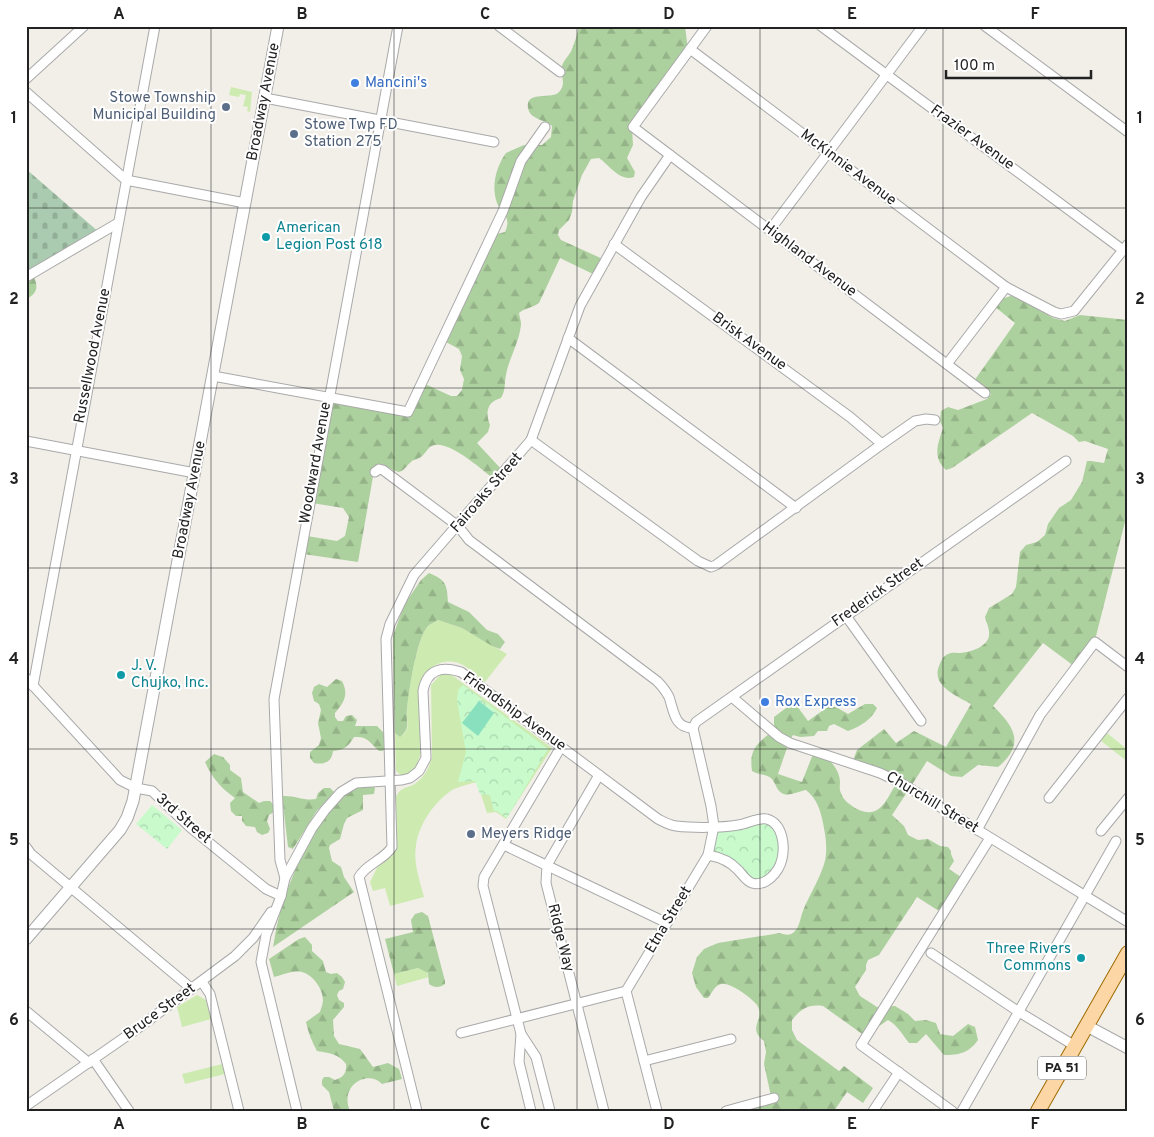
<svg xmlns="http://www.w3.org/2000/svg" width="1154" height="1137" viewBox="0 0 1154 1137" font-family="Overpass,sans-serif">
<defs>
<pattern id="forest-firs" width="22" height="20" patternUnits="userSpaceOnUse" patternTransform="scale(1.25)"><rect width="22" height="20" fill="#add19e"/><path d="M5 1l3.5 6h-7zM16 11l3.5 6h-7z" fill="#95b388"/></pattern>
<pattern id="cemetery-stones" width="16" height="16" patternUnits="userSpaceOnUse" patternTransform="scale(1.25)"><rect width="16" height="16" fill="#aacbaf"/><path d="M2 7V4a2 2 0 0 1 4 0v3zM10 15v-3a2 2 0 0 1 4 0v3z" fill="#92ae96"/></pattern>
<pattern id="park-crowns" width="20" height="18" patternUnits="userSpaceOnUse" patternTransform="scale(1.25)"><rect width="20" height="18" fill="#c8facc"/><path d="M2 6a3 3 0 1 1 6 0M12 15a3 3 0 1 1 6 0" fill="none" stroke="#acd6af"/></pattern>
</defs>
<rect width="100%" height="100%" fill="#f2efe9"/>
<g fill="#cdebb0">
<path d="M231,87L252,92L250,112L247,111L248,107L243,106L246,95L240,94L239,97L229,95Z"/>
<path d="M438,620L462,628L507,654L485,682C478,677 471,670 463,665C444,655 424,668 419,686L421,753L415,769L409,774L402,776L396,771L395,733L400,737C413,727 405,722 407,709C409,691 416,639 428,626C430,624 435,622 438,620Z"/>
<path d="M442,673H449L552,748L506,819L496,812L487,813L477,782C469,784 461,786 454,789C436,799 418,825 416,846C413,863 420,881 424,897L390,906L385,888L373,891L370,882L379,864L392,856L397,848L396,797C400,788 405,788 413,785C423,779 429,769 432,757L431,685Z"/>
<path d="M1107,733L1128,750V762L1101,741Z"/>
<path d="M418,968L426,971L429,977L397,986L394,974Z"/>
<path d="M197,995L206,1000L211,1019L182,1027L177,1007Z"/>
<path d="M222,1064L225,1074L185,1084L182,1074Z"/>
</g>
<g fill="url(#forest-firs)">
<path d="M579,26H685L688,50L632,127L633,145L627,158L635,172L634,177C620,182 609,165 599,158L591,159L582,175L573,201L572,212L569,220L559,230L558,235L561,240L605,260L597,276L560,258L539,303C532,308 525,308 519,313C520,318 521,321 521,325C519,343 509,358 506,375C504,384 506,390 501,398C487,402 485,412 490,425L488,432L477,443L503,471L495,480C482,470 443,434 429,448C425,452 423,457 417,459C413,461 414,459 411,462C406,466 405,470 399,472C387,470 388,461 374,471L358,562L303,554L307,536L337,541L345,536L349,517L343,508L312,503L331,399L411,413L425,384L451,396H457L462,390L464,379L460,370L462,356L459,349L444,341L493,235L505,232C512,216 502,215 497,203C491,186 496,167 506,153L524,145H542L551,137L552,126C545,119 530,120 528,108C525,90 552,100 559,92C567,84 560,75 562,66C564,59 570,55 572,49C575,42 577,34 579,26Z"/>
<path d="M26,265C35,277 44,291 26,299Z"/>
<path d="M1011,296L1026,302L1053,318L1065,321L1080,315L1128,320V510L1095,640L1074,666L1043,643L993,706C1014,726 1026,744 998,767L978,765L962,777L951,776L927,761L910,788L852,763L857,750L884,729L896,743L914,731L946,747L971,704C957,696 931,686 939,666C941,661 943,656 948,654C952,652 957,653 960,653C971,652 991,646 989,632C989,627 986,622 985,617L989,608L1012,594L1016,587L1020,552L1026,545L1037,542L1045,535L1048,524L1059,508L1071,500L1082,482L1087,461H1091L1104,463L1108,449L1085,441L1079,442L1073,436L1032,413L952,468L946,470C932,457 938,444 943,428L940,421L941,411L948,407L958,410L987,399L991,394L974,381L1015,323L994,306L1001,299Z"/>
<path d="M429,573C446,580 447,584 448,602L469,612L487,630L498,634L505,642L500,649L492,646L462,628L438,620C435,622 430,624 428,626C416,639 409,691 407,709C405,722 412,727 400,737L395,733L393,636L404,605L421,580Z"/>
<path d="M336,679L342,681C349,695 344,702 335,713V717L338,721H343L346,716L352,715L357,720L355,726H377L386,735V745L383,751H379C369,742 368,736 354,737C348,747 344,750 333,751C332,762 324,765 314,763L310,758V752L319,745L321,738L318,723L321,710L319,704L314,701L312,693L314,687L319,684L327,687Z"/>
<path d="M794,702L808,721L829,706L836,707L848,714L865,704H873L877,708C872,719 860,727 848,731L834,724L829,726L827,731H818L814,736L800,737L793,735L789,742L774,730V717Z"/>
<path d="M771,732L788,745L778,774L802,782L813,754C818,755 827,757 830,761C835,766 840,774 840,782C840,786 839,789 841,793C843,800 850,805 857,809C880,820 886,800 896,784L908,791L892,815L904,826L908,835L918,840L928,839L940,846L948,847L951,851V854L954,861L949,869L964,879L942,913L917,897L879,955L868,960L866,965V970L855,987L860,996L877,1007L895,1006L908,1014L915,1021L926,1020L936,1023L940,1034L953,1036L968,1024L975,1027L978,1040C969,1053 959,1055 944,1055L926,1034L917,1043H909C902,1034 898,1026 888,1020L865,1036L823,1006C808,1004 801,1009 792,1020V1030L797,1040L839,1071L844,1066L873,1088L863,1103L847,1092L834,1111H734L772,1101L764,1064L766,1052L764,1041C746,1027 766,1020 757,1005C752,998 729,981 721,984C714,986 712,993 708,998H704L696,987L692,973L697,957L704,949L718,943L780,933C785,935 790,936 794,932C800,927 800,918 803,911C809,895 825,871 826,854C827,844 825,833 823,823C820,809 817,799 806,790C795,792 784,800 777,788C775,784 774,781 771,778C765,774 758,775 752,771C749,750 756,745 771,732Z"/>
<path d="M214,754L223,757L230,765V770L241,778L243,792L259,803L264,801H270L275,806L274,812L269,815L267,821L270,829L268,833L262,835L257,832L255,827L246,826L242,821V816H236L231,811L230,803L235,798C221,788 212,778 205,762Z"/>
<path d="M371,785L375,788L374,794L363,795V810L347,818L344,824L340,839L330,845L329,848L332,861L341,867L344,877L354,892L273,947C275,937 276,927 279,917C289,879 318,809 353,789C357,786 365,786 371,785Z"/>
<path d="M324,788H330L334,792L316,812L293,849L288,847L282,796C294,795 304,801 316,799L318,793Z"/>
<path d="M422,912L428,916L445,981V984C440,988 434,988 429,984L428,973L418,968L394,974L385,939L413,932L411,920L415,914Z"/>
<path d="M305,937L312,945V951L323,961L326,972L331,974L337,973L342,977L345,982L343,989L339,991L337,995L339,1000L344,1003V1007L333,1020L334,1036L339,1044L360,1049L373,1067L388,1063L399,1069L402,1079L382,1084C367,1069 339,1086 350,1111H334L329,1092L322,1085V1080L324,1077H329L335,1080C343,1078 347,1073 346,1064C339,1054 329,1053 317,1051C312,1042 308,1032 306,1022L320,1012C321,1008 323,1004 323,1000C323,989 313,975 302,972C294,970 282,975 274,977L269,959L299,939Z"/>
</g>
<path fill="url(#cemetery-stones)" d="M26,169L100,233L26,275Z"/>
<g fill="url(#park-crowns)">
<path d="M463,685L548,749L507,818L497,811H494L490,795L480,794L475,781L458,782L466,752L457,701L458,690Z"/>
<path d="M152,805L182,830L167,849L136,824Z"/>
<path d="M760,818L779,831L778,869L753,883L737,868L708,855L714,826Z"/>
</g>
<path fill="#88e0be" d="M479,701L494,713L478,736L462,723Z"/>
<g fill="none" stroke-linecap="round" stroke-linejoin="round">
<g stroke="#a9a9a9" stroke-width="11">
<g id="minor">
<path d="M499,26L560,72"/>
<path d="M707,26L633,127L985,393"/>
<path d="M821,26L1123,250"/>
<path d="M985,26L1128,132"/>
<path d="M690,49L1006,287L1054,312L1061,314L1074,311L1128,244"/>
<path d="M26,79L84,26"/>
<path d="M26,92L126,180L245,203"/>
<path d="M265,98L494,142"/>
<path d="M770,230L923,26"/>
<path d="M614,244L850,417L882,444"/>
<path d="M26,277L118,223"/>
<path d="M568,338L796,508"/>
<path d="M947,364L1006,287"/>
<path d="M213,376L408,412L503,211L521,161L545,127"/>
<path d="M531,440L698,561L711,567L716,565L882,444L915,421L926,419L935,420"/>
<path d="M26,441L195,473"/>
<path d="M375,472L379,469L383,470L458,526L469,540L657,681C662,686 666,691 669,697C674,711 674,728 693,728"/>
<path d="M846,616L921,721"/>
<path d="M26,678L120,780L136,788L152,791L191,828L266,889L281,896"/>
<path d="M33,686L155,26"/>
<path d="M732,697L779,737L790,743L880,773L901,783L1128,922"/>
<path d="M693,728L696,722L1066,461"/>
<path d="M599,775L547,865L546,883L604,1111"/>
<path d="M1049,798L1128,698"/>
<path d="M977,830L1040,715L1095,642L1128,667"/>
<path d="M1101,831L1128,798"/>
<path d="M504,845L667,923"/>
<path d="M26,847L31,854L192,989"/>
<path d="M285,878L312,828L325,810L341,792L356,783L402,780L410,778L419,771L426,758L423,691C427,669 442,666 461,672L658,819C664,822 669,825 676,826C692,828 721,828 738,825C747,824 758,817 767,819C783,824 785,846 782,859C779,872 766,887 752,883C746,881 742,874 738,870C730,861 719,857 708,855"/>
<path d="M931,953L1019,1012L1075,1046"/>
<path d="M202,982L210,994L239,1111"/>
<path d="M26,1011L89,1063"/>
<path d="M461,1033L626,991"/>
<path d="M521,1034L536,1057L550,1111"/>
<path d="M93,1059L129,1111"/>
<path d="M644,1061L731,1039"/>
<path d="M26,1106L141,1026L235,956L253,938L271,912"/>
<path d="M297,1111L261,962L266,935L281,896L285,878L280,860L274,699L398,26"/>
<path d="M417,1111L359,877C366,864 384,860 392,847L386,639L390,624L414,575L531,440L580,306L641,197L670,155"/>
<path d="M531,1111L519,1062L521,1034L483,886L484,877L561,747"/>
<path d="M657,1111L626,991L708,855L714,826L711,806L693,728"/>
<path d="M726,1111L774,1098"/>
<path d="M873,1111L899,1072"/>
<path d="M952,1111L861,1045L990,838"/>
<path d="M962,1111L1116,841"/>
</g>
</g>
<g stroke="#a9a9a9" stroke-width="13">
<g id="tertiary">
<path d="M26,939L120,830L127,818L133,801L278,26"/>
<path d="M1087,1026L1128,1048"/>
</g>
</g>
<g stroke="#a06b00" stroke-width="16">
<path id="primary" d="M1038,1111L1128,953"/>
</g>
<use href="#minor" stroke="#fff" stroke-width="9"/>
<use href="#tertiary" stroke="#fff" stroke-width="11"/>
<use href="#primary" stroke="#fcd6a4" stroke-width="14"/>
</g>
<path fill="none" stroke="#222" stroke-width="1" stroke-opacity="0.55" d="M211,26V1111M394,26V1111M577,26V1111M760,26V1111M943,26V1111M26,208H1128M26,388H1128M26,568H1128M26,749H1128M26,929H1128"/>
<g fill="#3f7fe0" stroke="#fff" stroke-width="2">
<circle cx="355" cy="83" r="5"/>
<circle cx="765" cy="702" r="5"/>
</g>
<g fill="#5c6f8a" stroke="#fff" stroke-width="2">
<circle cx="226" cy="107" r="5"/>
<circle cx="294" cy="134" r="5"/>
<circle cx="471" cy="834" r="5"/>
</g>
<g fill="#0f9aa8" stroke="#fff" stroke-width="2">
<circle cx="266" cy="237" r="5"/>
<circle cx="121" cy="675" r="5"/>
<circle cx="1081" cy="958" r="5"/>
</g>
<g text-anchor="middle" dominant-baseline="central" stroke-width="4" stroke-linejoin="round" paint-order="stroke">
<rect fill="#fff" stroke="#646464" stroke-width="1" x="1038" y="1056.5" width="48" height="23" rx="4"/>
<g font-size="14" font-weight="bold" fill="#222">
<text x="1062" y="1068">PA 51</text>
</g>
<g font-size="15" fill="#366cbe" stroke="#fff" text-anchor="start">
<text x="365" y="83">Mancini's</text>
<text x="775" y="702">Rox Express</text>
</g>
<g font-size="15" fill="#4e5e75" stroke="#fff" text-anchor="start">
<text x="216" y="98" text-anchor="end">Stowe Township<tspan x="216" dy="17">Municipal Building</tspan></text>
<text x="304" y="125">Stowe Twp FD<tspan x="304" dy="17">Station 275</tspan></text>
<text x="481" y="834">Meyers Ridge</text>
</g>
<g font-size="15" fill="#222" stroke="#fff">
<text transform="translate(264 102) rotate(-79)">Broadway Avenue</text>
<text transform="translate(972 138) rotate(36)">Frazier Avenue</text>
<text transform="translate(848 168) rotate(37)">McKinnie Avenue</text>
<text transform="translate(809 260) rotate(37)">Highland Avenue</text>
<text transform="translate(749 342) rotate(36)">Brisk Avenue</text>
<text transform="translate(93 356) rotate(-79)">Russellwood Avenue</text>
<text transform="translate(316 463) rotate(-80)">Woodward Avenue</text>
<text transform="translate(487 493) rotate(-49)">Fairoaks Street</text>
<text transform="translate(190 500) rotate(-79)">Broadway Avenue</text>
<text transform="translate(878 593) rotate(-35)">Frederick Street</text>
<text transform="translate(514 712) rotate(36)">Friendship Avenue</text>
<text transform="translate(932 803) rotate(31)">Churchill Street</text>
<text transform="translate(183 819) rotate(41)">3rd Street</text>
<text transform="translate(669 920) rotate(-59)">Etna Street</text>
<text transform="translate(560 938) rotate(76)">Ridge Way</text>
<text transform="translate(160 1012) rotate(-36)">Bruce Street</text>
</g>
<g font-size="15" fill="#0d838f" stroke="#fff" text-anchor="start">
<text x="276" y="228">American<tspan x="276" dy="17">Legion Post 618</tspan></text>
<text x="131" y="666">J. V.<tspan x="131" dy="17">Chujko, Inc.</tspan></text>
<text x="1071" y="949" text-anchor="end">Three Rivers<tspan x="1071" dy="17">Commons</tspan></text>
</g>
</g>
<rect width="1154" height="1137" fill="none" stroke="#ffffff" stroke-width="55"/>
<path d="M946 70v8h145v-8" fill="none" stroke="#222222" stroke-width="2.5"/>
<text x="954" y="70" font-size="15" fill="#222222" stroke="#ffffff" stroke-width="4" paint-order="stroke">100 m</text>
<rect x="28" y="28" width="1098" height="1082" fill="none" stroke="#222" stroke-width="2"/>
<g font-size="16" text-anchor="middle" font-weight="bold" fill="#222">
<text x="119" y="19">A</text>
<text x="302" y="19">B</text>
<text x="485" y="19">C</text>
<text x="669" y="19">D</text>
<text x="852" y="19">E</text>
<text x="1035" y="19">F</text>
<text x="14" y="123">1</text>
<text x="1140" y="123">1</text>
<text x="14" y="304">2</text>
<text x="1140" y="304">2</text>
<text x="14" y="484">3</text>
<text x="1140" y="484">3</text>
<text x="14" y="664">4</text>
<text x="1140" y="664">4</text>
<text x="14" y="845">5</text>
<text x="1140" y="845">5</text>
<text x="14" y="1025">6</text>
<text x="1140" y="1025">6</text>
<text x="119" y="1129">A</text>
<text x="302" y="1129">B</text>
<text x="485" y="1129">C</text>
<text x="669" y="1129">D</text>
<text x="852" y="1129">E</text>
<text x="1035" y="1129">F</text>
</g>
</svg>
